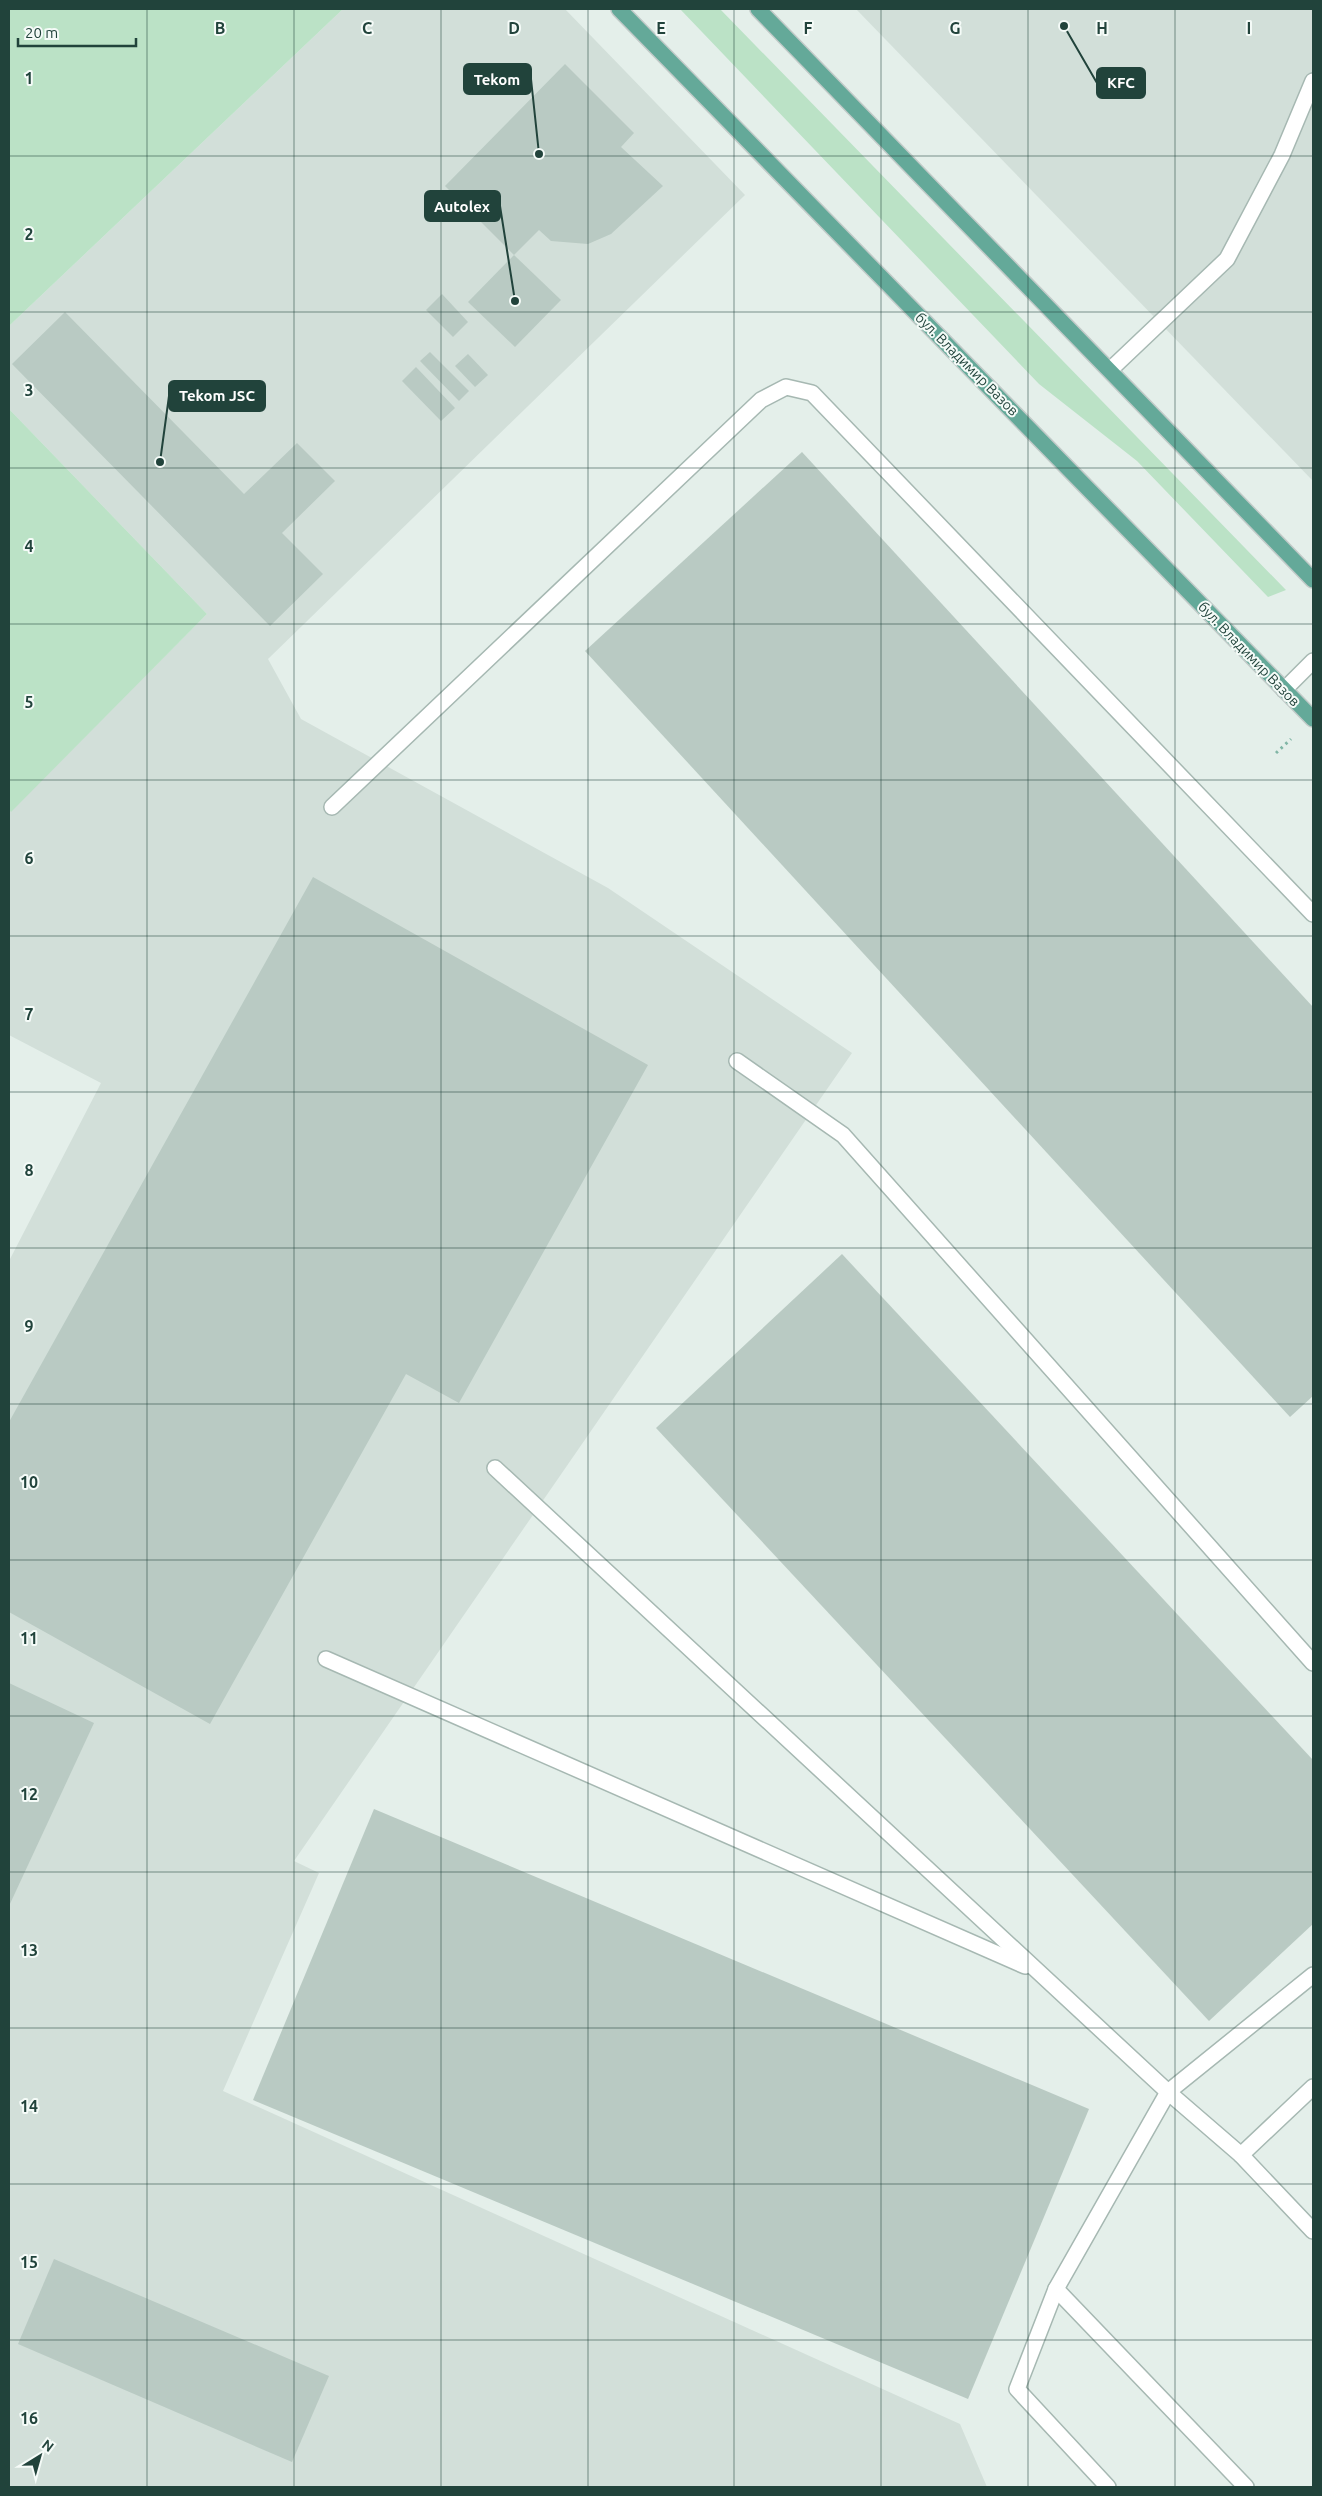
<svg xmlns="http://www.w3.org/2000/svg" width="1322" height="2496" viewBox="0 0 1322 2496" font-family="Ubuntu,sans-serif">
<rect width="100%" height="100%" fill="#e4efea"/>
<g fill="#d2dfd9">
<path d="M343,9H565L745,195L268,659L301,719L608,888L852,1053L294,1861L319,1873L223,2091L960,2424L987,2487H9V1261L101,1083L9,1035V809L11,811L207,614L9,409V326Z"/>
<path d="M856,9H1313V481Z"/>
</g>
<g fill="#bbe2c6">
<path d="M9,9H343L9,326Z"/>
<path d="M680,9H720L1286,590L1268,597L1137,461L1039,384Z"/>
<path d="M9,409L207,614L11,812L9,809Z"/>
</g>
<g fill="#b9cac3">
<path d="M565,64L634,133L621,147L663,186L611,234L588,244L551,241L539,230L514,255L445,186Z"/>
<path d="M514,255L561,300L515,347L468,302Z"/>
<path d="M442,294L468,322L453,337L426,310Z"/>
<path d="M65,312L244,494L297,443L335,481L282,533L323,574L270,626L12,364Z"/>
<path d="M430,352L469,391L459,401L420,361Z"/>
<path d="M468,354L488,375L475,387L455,366Z"/>
<path d="M416,367L455,408L441,421L402,381Z"/>
<path d="M802,452L1313,1007V1396L1290,1417L585,651Z"/>
<path d="M313,877L648,1065L459,1403L406,1374L210,1724L9,1612V1422Z"/>
<path d="M842,1254L1313,1760V1924L1209,2021L656,1428Z"/>
<path d="M9,1683L94,1723L9,1906Z"/>
<path d="M374,1809L1089,2109L968,2399L253,2100Z"/>
<path d="M54,2259L329,2376L292,2462L18,2344Z"/>
</g>
<g fill="none" stroke-linecap="round" stroke-linejoin="round">
<g stroke="#a6b8b2" stroke-width="18">
<g id="minor">
<path d="M1110,370L1227,259L1282,155L1313,81"/>
<path d="M1284,690L1313,661"/>
<path d="M332,807L761,400L786,387L812,393L1313,914"/>
<path d="M737,1061L843,1135L1313,1663"/>
<path d="M495,1468L1168,2092L1241,2155L1313,2231"/>
<path d="M326,1659L1025,1966"/>
<path d="M1241,2155L1313,2087"/>
<path d="M1056,2289L1246,2487"/>
<path d="M1108,2487L1017,2389L1056,2289L1168,2092L1313,1975"/>
</g>
</g>
<g stroke="#c1cac8" stroke-width="18">
<g id="major">
<path d="M619,9L1313,719"/>
<path d="M758,9L1313,580"/>
</g>
</g>
<path stroke="#81b6a6" stroke-width="3" stroke-dasharray="2.5 4" stroke-linecap="butt" d="M1276,753L1291,739"/>
<use href="#minor" stroke="#fff" stroke-width="15"/>
<use href="#major" stroke="#64a999" stroke-width="15"/>
</g>
<path fill="none" stroke="#21433b" stroke-width="1" stroke-opacity="0.55" d="M147,9V2487M294,9V2487M441,9V2487M588,9V2487M734,9V2487M881,9V2487M1028,9V2487M1175,9V2487M9,156H1313M9,312H1313M9,468H1313M9,624H1313M9,780H1313M9,936H1313M9,1092H1313M9,1248H1313M9,1404H1313M9,1560H1313M9,1716H1313M9,1872H1313M9,2028H1313M9,2184H1313M9,2340H1313"/>
<g text-anchor="middle" dominant-baseline="central" stroke-width="4" stroke-linejoin="round" paint-order="stroke">
<g font-size="14" fill="#21433b" stroke="#f5fbf8">
<text transform="translate(967 364) rotate(45)">бул. Владимир Вазов</text>
<text transform="translate(1249 654) rotate(46)">бул. Владимир Вазов</text>
</g>
</g>
<g font-size="16" text-anchor="middle" font-weight="bold" fill="#21433b" stroke="#f5fbf8" stroke-width="4" stroke-linejoin="round" paint-order="stroke">
<text x="220" y="34">B</text>
<text x="367" y="34">C</text>
<text x="514" y="34">D</text>
<text x="661" y="34">E</text>
<text x="808" y="34">F</text>
<text x="955" y="34">G</text>
<text x="1102" y="34">H</text>
<text x="1249" y="34">I</text>
<text x="29" y="84">1</text>
<text x="29" y="240">2</text>
<text x="29" y="396">3</text>
<text x="29" y="552">4</text>
<text x="29" y="708">5</text>
<text x="29" y="864">6</text>
<text x="29" y="1020">7</text>
<text x="29" y="1176">8</text>
<text x="29" y="1332">9</text>
<text x="29" y="1488">10</text>
<text x="29" y="1644">11</text>
<text x="29" y="1800">12</text>
<text x="29" y="1956">13</text>
<text x="29" y="2112">14</text>
<text x="29" y="2268">15</text>
<text x="29" y="2424">16</text>
</g>
<path fill="none" stroke="#21433b" stroke-width="2" d="M539 154L531 79M1064 26L1097 83M515 301L500 206M160 462L169 396"/>
<g fill="#21433b" stroke="#f5fbf8" stroke-width="2">
<circle cx="539" cy="154" r="5"/>
<circle cx="1064" cy="26" r="5"/>
<circle cx="515" cy="301" r="5"/>
<circle cx="160" cy="462" r="5"/>
</g>
<g fill="#21433b" stroke="#21433b" stroke-width="2">
<rect x="464" y="64" width="67" height="30" rx="5"/>
<rect x="1097" y="68" width="48" height="30" rx="5"/>
<rect x="425" y="191" width="75" height="30" rx="5"/>
<rect x="169" y="381" width="96" height="30" rx="5"/>
</g>
<g font-size="15" text-anchor="middle" font-weight="bold" fill="#fff">
<text x="497" y="85">Tekom</text>
<text x="1121" y="88">KFC</text>
<text x="462" y="212">Autolex</text>
<text x="217" y="401">Tekom JSC</text>
</g>
<rect width="1322" height="2496" fill="none" stroke="#21433b" stroke-width="20"/>
<g transform="translate(40 2456) rotate(37)" stroke="#f5fbf8" stroke-width="4" paint-order="stroke">
<path d="M0-4L9 19L0 12L-9 19Z" fill="#21433b"/>
<text y="-8" font-size="14" font-weight="bold" text-anchor="middle" fill="#21433b">N</text>
</g>
<path d="M18 38v8h118v-8" fill="none" stroke="#21433b" stroke-width="2.5"/>
<text x="25" y="38" font-size="15" fill="#21433b" stroke="#f5fbf8" stroke-width="4" paint-order="stroke">20 m</text>
</svg>
